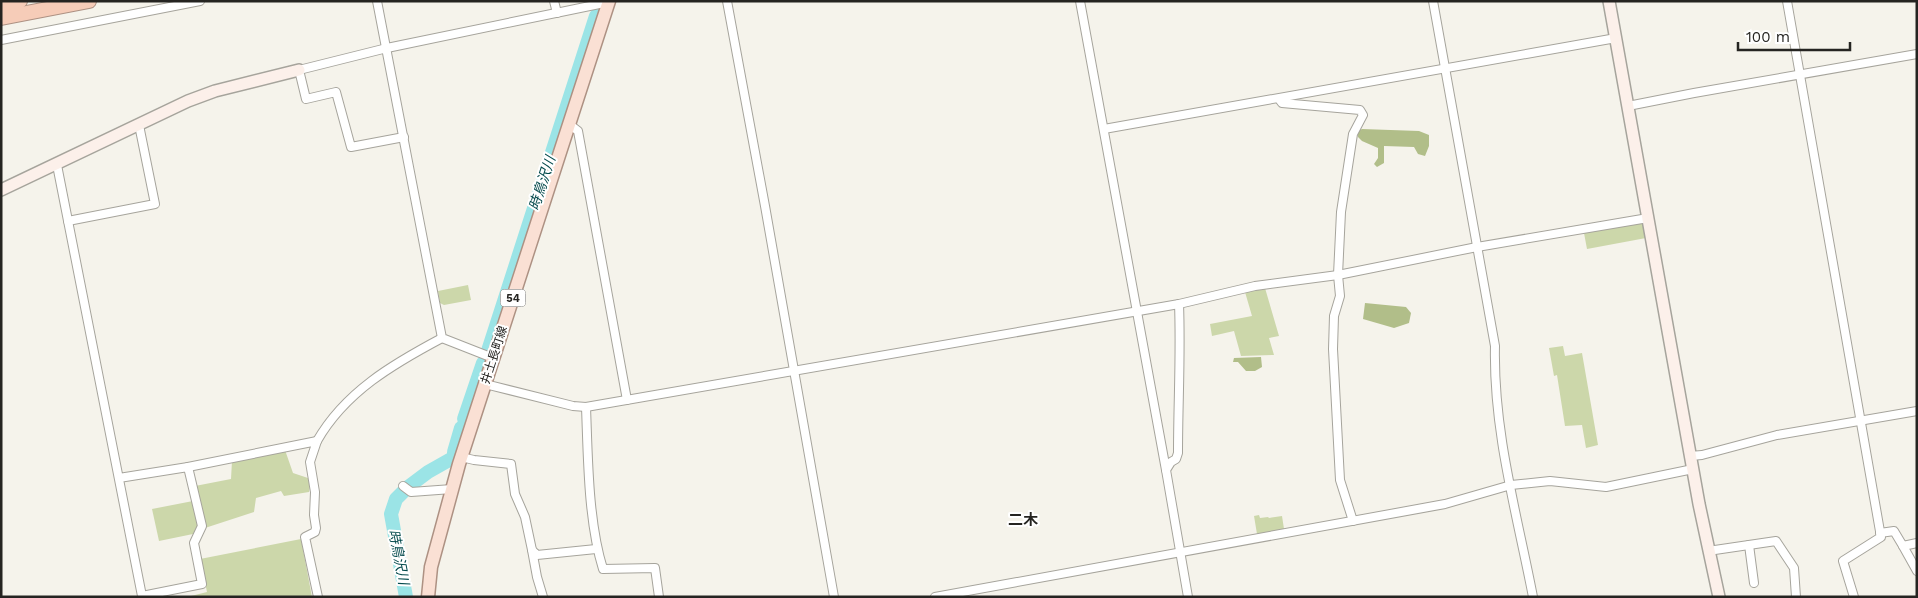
<svg xmlns="http://www.w3.org/2000/svg" width="1918" height="598" viewBox="0 0 1918 598" font-family="'Work Sans','Noto Sans JP',sans-serif">
<rect width="100%" height="100%" fill="#f5f3eb"/>
<g fill="#ccd7aa">
<path d="M1641,223L1644,225L1646,238L1587,249L1584,233Z"/>
<path d="M468,285L471,300L444,305L440,303L438,291Z"/>
<path d="M1265,288L1279,336L1269,338L1274,355L1241,356L1234,331L1212,336L1210,324L1252,316L1245,292Z"/>
<path d="M1563,346L1565,356L1582,353L1598,445L1586,448L1582,425L1565,426L1557,375L1554,376L1549,348Z"/>
<path d="M285,450L293,473L311,479L309,492L284,496L281,491L256,498L254,512L205,528L195,486L231,479L232,461Z"/>
<path d="M193,501L199,524L193,534L159,541L152,509Z"/>
<path d="M1259,515L1260,518L1268,517L1269,518L1282,516L1284,529L1257,534L1254,516Z"/>
<path d="M301,539L312,597H187L207,592L200,559Z"/>
</g>
<g fill="#b1be89">
<path d="M1362,129L1419,131L1429,135V146L1425,156L1418,154L1414,147L1384,146V163L1377,167L1374,164L1378,158V148L1362,141L1358,137V131Z"/>
<path d="M1365,303L1406,307L1411,313L1409,323L1394,328L1363,319Z"/>
<path d="M1261,357L1262,367L1255,371H1246L1238,362H1233L1234,358Z"/>
</g>
<g fill="none" stroke-linecap="round" stroke-linejoin="round">
<g stroke="#9be4e6" stroke-width="14">
<path d="M488,351L596,16"/>
<path d="M464,419L483,363"/>
<path d="M454,452L461,428"/>
<path d="M408,487L428,472L451,459"/>
<path d="M404,491L396,499L391,514L406,597"/>
</g>
<g stroke="#a6a49c" stroke-width="10">
<g id="street">
<path d="M377,1L442,338L493,358"/>
<path d="M554,1L557,13"/>
<path d="M727,1L765,206L834,597"/>
<path d="M1080,1L1166,470"/>
<path d="M1433,1L1495,346C1493,431 1517,514 1533,597"/>
<path d="M1787,1L1881,537L1843,561L1854,597"/>
<path d="M1,40L200,1"/>
<path d="M1279,99L1282,103L1360,110L1363,115L1353,134L1341,212L1338,275L1340,296L1334,316L1333,349L1340,480L1353,521"/>
<path d="M1628,106L1694,93L1917,54"/>
<path d="M569,124L578,131L627,400"/>
<path d="M1104,129L1616,38"/>
<path d="M404,137L351,147L336,92L306,99L299,70L387,48L609,2"/>
<path d="M57,165L142,596L202,584L194,543L202,526L188,467L119,478"/>
<path d="M68,221L155,204L139,125"/>
<path d="M1179,304C1181,353 1178,403 1178,453L1176,459L1171,462L1166,470L1188,597"/>
<path d="M485,384L573,406L586,407L1179,304L1255,286L1338,275L1477,247L1648,218"/>
<path d="M586,407C588,457 588,521 603,569L655,568L659,597"/>
<path d="M317,441C345,392 393,364 442,338"/>
<path d="M1690,456L1702,455L1777,435L1917,411"/>
<path d="M461,457L474,460L511,464L515,494L525,517L532,550L537,555L596,549"/>
<path d="M188,467L317,441L310,462L315,492L314,515L316,528L315,532L305,537L318,597"/>
<path d="M403,486L411,492L452,489"/>
<path d="M1880,533L1894,531L1903,546"/>
<path d="M1917,543L1903,546L1917,571"/>
<path d="M1749,545L1754,583"/>
<path d="M532,550L537,577L543,597"/>
<path d="M1708,551L1776,541L1794,568L1796,597"/>
<path d="M935,597L1445,504L1511,485L1550,481L1606,487L1693,469"/>
</g>
</g>
<g stroke="#a6a49c" stroke-width="14">
<g id="secondary">
<path d="M1609,1L1699,504L1719,597"/>
<path d="M1,190L188,101L215,91L299,70"/>
</g>
</g>
<g stroke="#ad9183" stroke-width="15">
<path id="primary" d="M428,597L431,567L459,464L609,1"/>
</g>
<g stroke="#ad9183" stroke-width="16">
<g id="highway">
<path d="M1,5L20,1"/>
<path d="M1,18L89,1"/>
</g>
</g>
<use href="#street" stroke="#fff" stroke-width="8"/>
<use href="#secondary" stroke="#fcf0ea" stroke-width="11"/>
<use href="#primary" stroke="#fae0d4" stroke-width="12"/>
<use href="#highway" stroke="#f6ccb8" stroke-width="14"/>
</g>
<g text-anchor="middle" dominant-baseline="central" stroke-width="4" stroke-linejoin="round" paint-order="stroke">
<rect fill="#fff" stroke="#666664" stroke-width="1" x="500.5" y="289.5" width="25" height="17" rx="4"/>
<g font-size="11" font-weight="bold" fill="#252421">
<text x="513" y="298">54</text>
</g>
<g font-size="12" fill="#252421" stroke="#fff">
<text transform="translate(494 355) rotate(-72)">井土長町線</text>
</g>
<g font-size="14" font-style="italic" fill="#044a4c" stroke="#fff">
<text transform="translate(542 183) rotate(-72)">時鳥沢川</text>
<text transform="translate(399 557) rotate(79)">時鳥沢川</text>
</g>
<g font-size="15" font-weight="bold" fill="#252421" stroke="#fff">
<text x="1023" y="520">二木</text>
</g>
</g>
<rect width="1918" height="598" fill="none" stroke="#252421" stroke-width="5"/>
<path d="M1738 42v8h112v-8" fill="none" stroke="#252421" stroke-width="2.5"/>
<text x="1746" y="42" font-size="15" fill="#252421" stroke="#ffffff" stroke-width="4" paint-order="stroke">100 m</text>
</svg>
